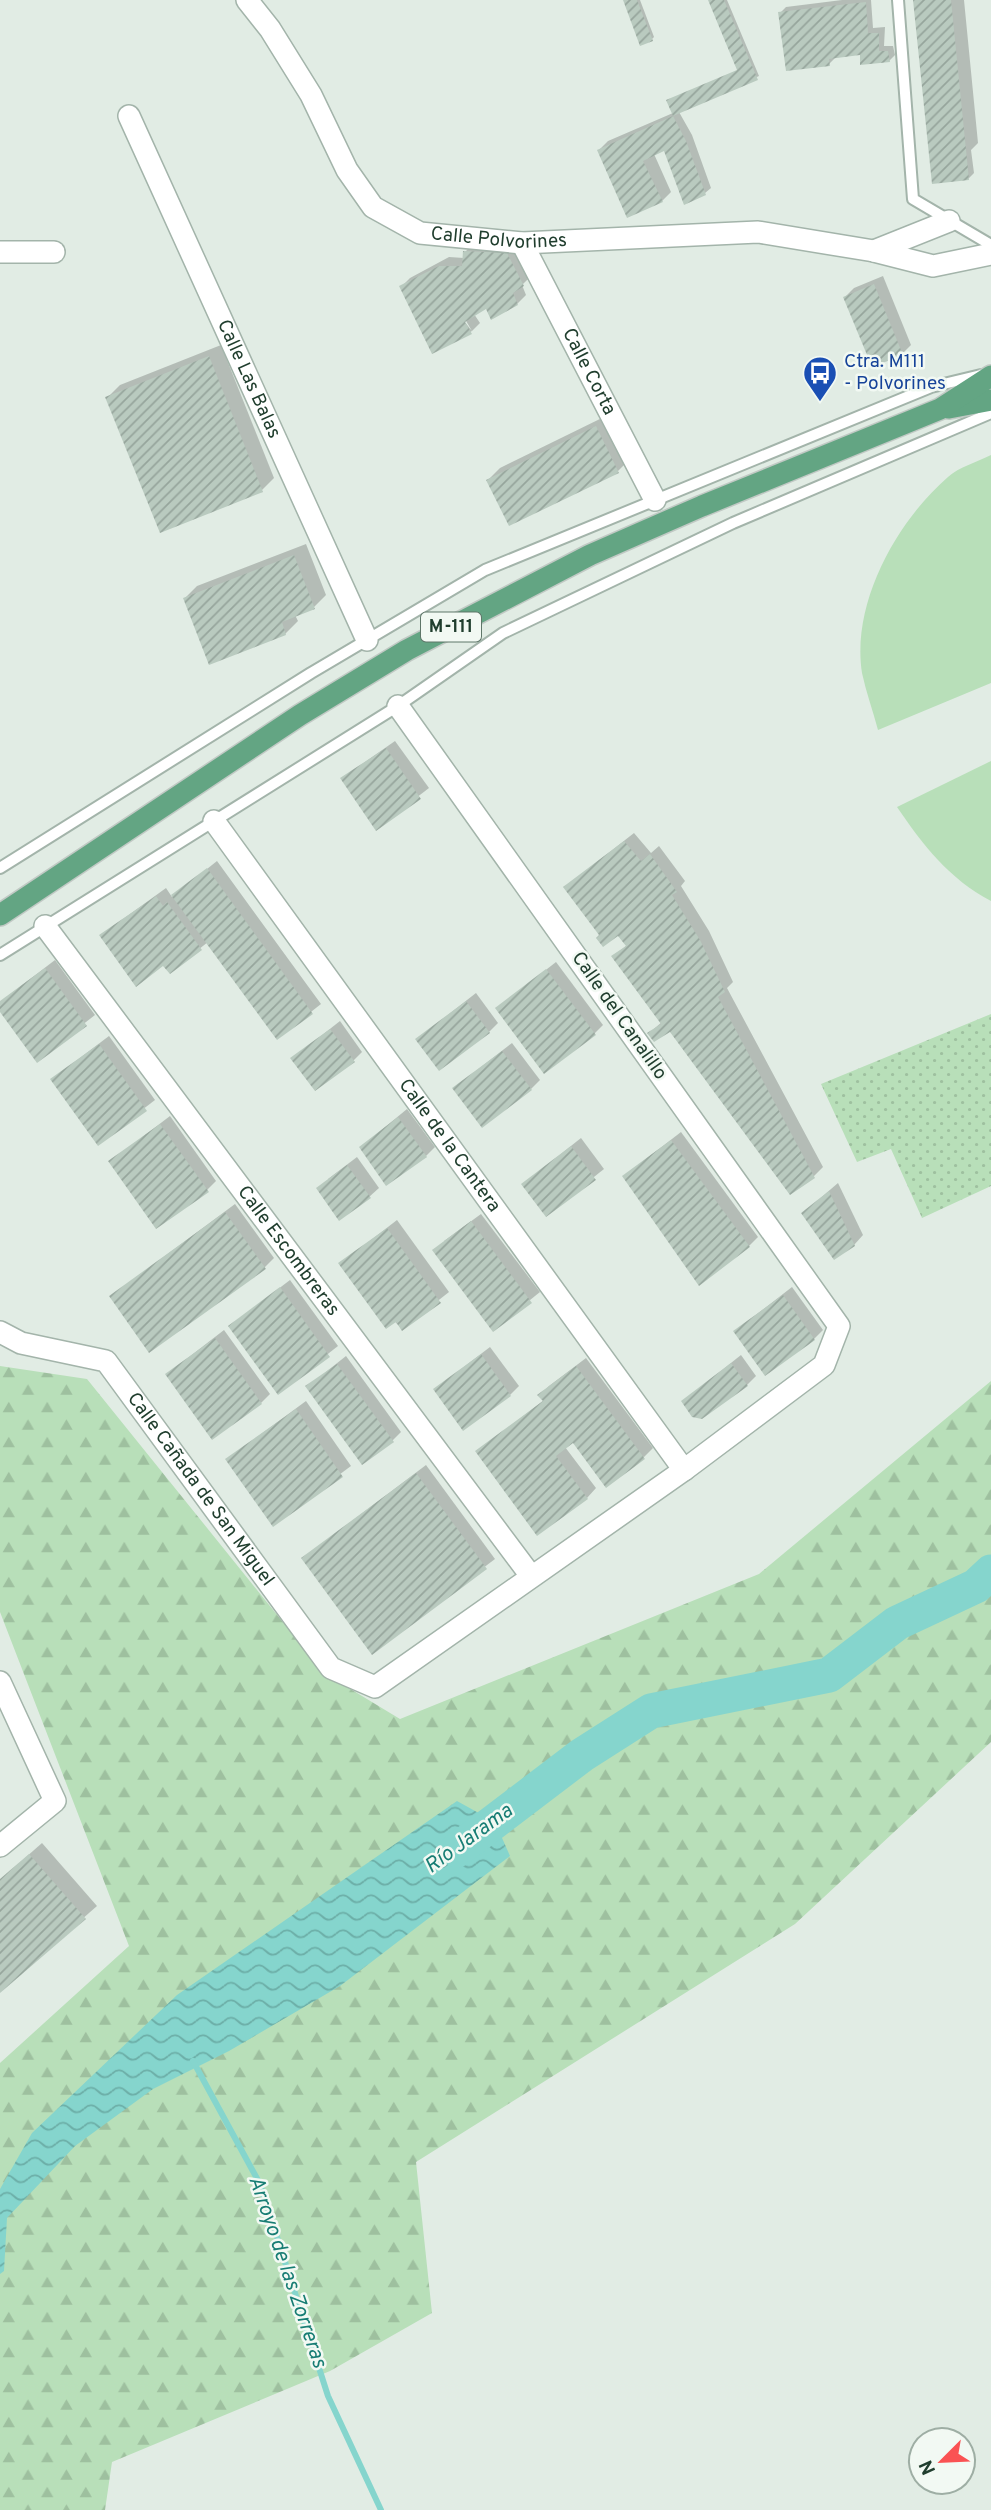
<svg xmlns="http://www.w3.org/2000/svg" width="991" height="2510" viewBox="0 0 991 2510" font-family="Overpass,sans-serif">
<defs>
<pattern id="grass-dots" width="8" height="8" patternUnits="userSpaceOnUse" patternTransform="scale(1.75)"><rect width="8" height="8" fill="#b8dfb9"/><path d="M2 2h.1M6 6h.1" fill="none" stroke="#9ec09f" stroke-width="1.8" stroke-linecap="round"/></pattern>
<pattern id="forest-firs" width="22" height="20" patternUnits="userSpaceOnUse" patternTransform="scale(1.75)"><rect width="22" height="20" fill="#b8dfb9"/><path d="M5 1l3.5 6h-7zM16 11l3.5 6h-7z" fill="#9ec09f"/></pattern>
<pattern id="water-waves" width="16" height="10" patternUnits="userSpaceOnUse" patternTransform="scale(1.75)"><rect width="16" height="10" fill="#85d5cd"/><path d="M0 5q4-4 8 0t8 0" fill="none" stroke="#6caea7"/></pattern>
<pattern id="building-hatch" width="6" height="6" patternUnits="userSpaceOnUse" patternTransform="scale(1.75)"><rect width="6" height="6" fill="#b9cabf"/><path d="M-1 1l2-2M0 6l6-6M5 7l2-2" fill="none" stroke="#96a59c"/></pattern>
</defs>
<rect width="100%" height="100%" fill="#e1ece4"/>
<path fill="url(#grass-dots)" d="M991,1014V1186L922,1218L891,1149L857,1162L821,1084Z"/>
<path fill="url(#forest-firs)" d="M0,1366L87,1379L324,1673L400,1719L759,1574L991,1381V1742L795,1924L416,2162L432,2313L330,2371L112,2462L105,2510H0V2063L129,1946L0,1612Z"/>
<g fill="#b8dfb9">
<path d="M991,455V683L878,730C873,711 866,692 862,673C851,603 897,521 948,477C959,467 977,462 991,455Z"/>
<path d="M991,761V901C949,879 923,845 897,807Z"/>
</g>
<path fill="url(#water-waves)" d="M457,1801L495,1822L510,1856L340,1986L229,2051L153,2089L75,2146L7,2218L4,2271L0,2274V2189L32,2133L177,1995Z"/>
<g fill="#0003">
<path d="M624,0H640L654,37L652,39Z"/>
<path d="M710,0H727L759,76L679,112L692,135L711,188L705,193L665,149L654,154L671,192L662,201L599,150L608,141L673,113L739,70Z"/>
<path d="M842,0H871L873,28L885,27L884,46H893L895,55L889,61L861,53L835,58L829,64L780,13L786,7Z"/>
<path d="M915,0H964L978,143L971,150L974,173L968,179Z"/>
<path d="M474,243L516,245L532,275L522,285L526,295L517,304L486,306L474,314L480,323L472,331L462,314L459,315L472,331L433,352L401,287L410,278L449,257L464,258L465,252Z"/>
<path d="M883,276L911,345L902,354L845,297L854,288Z"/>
<path d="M221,345L274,478L262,490L107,398L120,385Z"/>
<path d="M608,415L630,459L618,471L488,480L500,468Z"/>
<path d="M306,544L326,595L314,607L295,615L298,621L285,634L185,598L197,586Z"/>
<path d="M395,741L429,788L377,828L342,778Z"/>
<path d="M634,833L651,853L659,846L685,881L681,886L709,931L733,982L727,988L823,1167L813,1177L670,1030L649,1033L662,1022L614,956L627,945L618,934L602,935L565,887Z"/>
<path d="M217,861L321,1004L278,1038L208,942L170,972L163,964L101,935L166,888L172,897Z"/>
<path d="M55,960L95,1015L37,1060L0,1009V1002Z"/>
<path d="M556,962L603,1025L594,1034L497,1008Z"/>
<path d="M476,993L498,1023L489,1032L417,1039Z"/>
<path d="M340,1021L362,1052L353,1061L293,1058Z"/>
<path d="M109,1036L155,1100L99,1143L52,1079Z"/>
<path d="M512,1043L540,1080L531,1089L454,1088Z"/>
<path d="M407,1109L435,1147L426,1156L361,1147Z"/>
<path d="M170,1116L216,1181L207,1190L111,1161Z"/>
<path d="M681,1132L758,1237L749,1246L624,1176Z"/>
<path d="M581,1138L604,1169L546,1215L523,1184Z"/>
<path d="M357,1157L379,1188L369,1197L328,1179Z"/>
<path d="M838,1183L863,1235L854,1245L803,1213Z"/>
<path d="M235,1204L274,1258L265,1267L111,1296Z"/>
<path d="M481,1214L540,1292L493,1330L444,1241Z"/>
<path d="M397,1220L449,1292L402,1329L340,1264Z"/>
<path d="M290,1280L338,1346L278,1393L230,1326Z"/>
<path d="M792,1287L823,1330L814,1339L735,1331Z"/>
<path d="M224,1330L270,1394L261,1403L167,1374Z"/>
<path d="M490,1347L519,1386L510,1395L435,1389Z"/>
<path d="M741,1355L756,1376L747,1385L683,1401Z"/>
<path d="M346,1356L401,1432L392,1441L307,1387Z"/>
<path d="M586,1358L653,1448L644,1457L574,1440L565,1447L596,1488L587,1498L477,1452L544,1400L540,1395L549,1386Z"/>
<path d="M306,1401L351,1466L273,1524L227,1459Z"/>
<path d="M426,1465L495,1559L372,1652L303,1558Z"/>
<path d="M42,1843L97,1906L0,1991V1880Z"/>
</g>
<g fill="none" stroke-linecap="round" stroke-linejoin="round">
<path stroke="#85d5cd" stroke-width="6" d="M193,2061L260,2184L328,2396L381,2510"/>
<path stroke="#85d5cd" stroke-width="35" d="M457,1850L582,1755L651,1711L829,1675L897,1623L976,1586L991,1572"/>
</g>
<g fill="url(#building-hatch)">
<path d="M623,0H637L653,41L640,46Z"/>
<path d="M708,0H724L758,80L673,116L666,100L737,70Z"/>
<path d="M913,0H951L969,180L932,184Z"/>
<path d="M866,2L868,33H879V51H888L890,62L860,65V55L829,59L830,66L786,71L778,12Z"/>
<path d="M673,116L686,141L706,195L684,205L664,151L643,161L663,202L627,218L597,150Z"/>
<path d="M463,251L507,253L524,286L513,293L518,305L491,320L486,309L465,322L472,334L432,354L399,286L439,266H462Z"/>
<path d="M874,284L903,355L872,367L843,297Z"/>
<path d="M209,356L263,492L160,533L105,397Z"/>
<path d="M596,426L619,473L509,526L486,480Z"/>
<path d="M294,555L315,609L282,622L286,635L209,665L183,598Z"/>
<path d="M386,748L421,799L376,831L340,778Z"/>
<path d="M624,841L641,861L650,854L677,892L672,895L700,940L725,992L718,997L815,1178L790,1195L670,1032L654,1042L647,1033L661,1024L611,956L626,946L618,936L603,947L596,938L599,935L563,887Z"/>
<path d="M207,868L313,1014L277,1040L171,895Z"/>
<path d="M156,896L163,906L167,902L202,950L170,974L163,966L136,987L99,935Z"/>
<path d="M45,968L87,1026L37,1063L0,1012V1001Z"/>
<path d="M546,969L596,1035L544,1074L495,1008Z"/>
<path d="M466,1001L490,1033L439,1071L415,1039Z"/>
<path d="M330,1029L355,1062L315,1091L290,1058Z"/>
<path d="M99,1044L147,1111L98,1146L50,1079Z"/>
<path d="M502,1051L532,1090L482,1128L452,1088Z"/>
<path d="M398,1117L427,1157L386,1186L359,1147Z"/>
<path d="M160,1124L209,1192L156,1229L108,1161Z"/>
<path d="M671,1140L750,1247L699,1286L622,1176Z"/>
<path d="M571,1146L596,1180L546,1217L521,1184Z"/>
<path d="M347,1165L371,1198L339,1221L316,1188Z"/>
<path d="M829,1191L855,1246L834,1260L801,1213Z"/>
<path d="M225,1212L266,1269L149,1353L109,1296Z"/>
<path d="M471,1221L532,1303L493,1332L432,1250Z"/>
<path d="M387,1228L441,1303L402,1331L396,1322L386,1329L338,1263Z"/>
<path d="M280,1287L330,1357L278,1395L228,1326Z"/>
<path d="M783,1295L815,1340L765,1376L733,1331Z"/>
<path d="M215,1338L262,1404L212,1440L165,1374Z"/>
<path d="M481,1354L511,1396L463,1431L433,1389Z"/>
<path d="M731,1363L748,1386L702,1419L692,1417L681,1401Z"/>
<path d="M337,1364L394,1442L362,1465L305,1386Z"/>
<path d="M576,1366L645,1459L606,1488L573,1443L556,1456L588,1499L537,1536L475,1451L543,1401L537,1395Z"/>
<path d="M296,1409L343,1477L273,1527L225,1459Z"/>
<path d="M416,1473L487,1569L372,1655L301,1558Z"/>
<path d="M29,1854L86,1919L0,1993V1879Z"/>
</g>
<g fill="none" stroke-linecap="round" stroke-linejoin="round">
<g stroke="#a3b4aa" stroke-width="14">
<g id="service">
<path d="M898,0L913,199L991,245"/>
<path d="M0,868L311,673L485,570L931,387L981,375"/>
<path d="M0,955L398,706L503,633L733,523L991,413"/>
</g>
</g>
<g stroke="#a3b4aa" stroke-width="24">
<g id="minor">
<path id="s1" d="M247,0L270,29L311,95L347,170L373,207L420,233L522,243L758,232L874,251L933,266L991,254"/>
<path id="s2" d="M129,116L367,640"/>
<path id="s3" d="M522,243L655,500"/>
<path d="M874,251L949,221"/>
<path d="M0,252H54"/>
<path id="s4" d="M214,821L684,1470"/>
<path id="s5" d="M45,926L531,1576"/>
<path id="s6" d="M0,1332L21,1343L106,1361L331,1668L375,1687L684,1470L824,1365L839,1326L398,706"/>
<path d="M0,1682L55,1801L0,1846"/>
</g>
</g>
<g stroke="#c1c9c4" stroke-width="24">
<g id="primary">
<path d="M949,408L991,400"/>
<path d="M0,915L300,715L407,650L590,555L702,506L940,409L991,376"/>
</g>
</g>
<use href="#service" stroke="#fff" stroke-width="10"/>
<use href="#minor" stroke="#fff" stroke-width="21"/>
<use href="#primary" stroke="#63a583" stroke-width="21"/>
</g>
<defs>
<g id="bus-pin" transform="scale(1.75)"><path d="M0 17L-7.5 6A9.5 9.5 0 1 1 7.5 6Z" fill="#1a4fb4" stroke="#f2f9f3"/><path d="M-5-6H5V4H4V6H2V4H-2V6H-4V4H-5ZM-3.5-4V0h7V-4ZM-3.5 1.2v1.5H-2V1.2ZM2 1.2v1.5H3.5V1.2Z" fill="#fff"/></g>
</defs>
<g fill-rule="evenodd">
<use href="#bus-pin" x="820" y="373"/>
</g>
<g text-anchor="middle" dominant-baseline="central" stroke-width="5" stroke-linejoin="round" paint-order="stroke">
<rect fill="#f2f9f3" stroke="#5f7669" stroke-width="2" x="421" y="612.5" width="60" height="29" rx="5"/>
<g font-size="18" font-weight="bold" fill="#203e2e">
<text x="451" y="627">M-111</text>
</g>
<g font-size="19" fill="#203e2e" stroke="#f2f9f3">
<text stroke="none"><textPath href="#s1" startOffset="376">Calle Polvorines</textPath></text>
<text stroke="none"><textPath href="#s3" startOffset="145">Calle Corta</textPath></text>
<text stroke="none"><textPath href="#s2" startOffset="289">Calle Las Balas</textPath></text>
<text transform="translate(619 1016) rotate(55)">Calle del Canalillo</text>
<text stroke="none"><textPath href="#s4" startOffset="401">Calle de la Cantera</textPath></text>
<text stroke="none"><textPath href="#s5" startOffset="406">Calle Escombreras</textPath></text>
<text stroke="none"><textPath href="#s6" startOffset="270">Calle Cañada de San Miguel</textPath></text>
</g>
<g font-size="19" fill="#164399" stroke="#f2f9f3" text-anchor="start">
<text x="844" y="362">Ctra. M111<tspan x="844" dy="22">- Polvorines</tspan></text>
</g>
<g font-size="21" font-style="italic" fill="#177d74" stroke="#f2f9f3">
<text transform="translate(469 1839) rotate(-36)">Río Jarama</text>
<text transform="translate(287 2272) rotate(71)">Arroyo de las Zorreras</text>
</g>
</g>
<g transform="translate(942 2461) rotate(246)"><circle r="33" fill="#f2f9f3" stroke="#9eaea4" stroke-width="2"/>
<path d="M0-5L12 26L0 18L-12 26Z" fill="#fa5253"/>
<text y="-10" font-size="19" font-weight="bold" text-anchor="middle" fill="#203e2e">N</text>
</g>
</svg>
